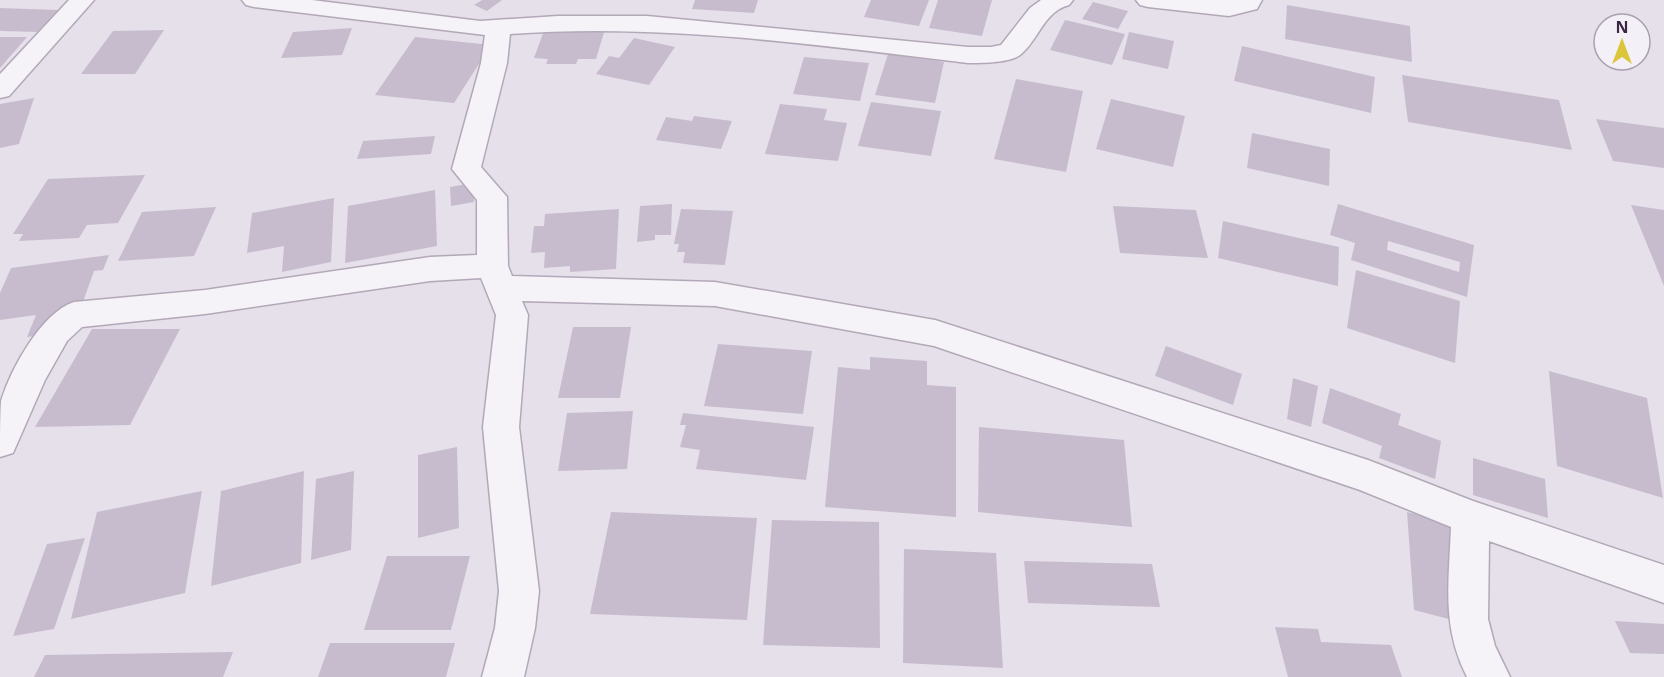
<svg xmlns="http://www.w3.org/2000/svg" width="1664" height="677" viewBox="0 0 1664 677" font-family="'Open Sans',sans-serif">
<rect width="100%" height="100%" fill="#e6e0ea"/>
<g fill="#c7bcce" fill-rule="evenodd">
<path d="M482,0H502L487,11L474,5Z"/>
<path d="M695,0H758L754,13L692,9Z"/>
<path d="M871,0H929L919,26L864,17Z"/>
<path d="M938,0H992L982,36L929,28Z"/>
<path d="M1093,2L1128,11L1118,29L1082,19Z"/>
<path d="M1287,5L1410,26L1412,62L1285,39Z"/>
<path d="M0,8L58,10L37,32L0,31Z"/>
<path d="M1065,20L1125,34L1112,65L1050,50Z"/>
<path d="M352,28L342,55L281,58L293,32Z"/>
<path d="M545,28L605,29L596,59H578L576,64H546L548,59L534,58Z"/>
<path d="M164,30L135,74H81L113,31Z"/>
<path d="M1129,32L1174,41L1168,69L1122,59Z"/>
<path d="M0,37H27L0,68Z"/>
<path d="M415,37L491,45L454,103L375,95Z"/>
<path d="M634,38L675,47L649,85L596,74L609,56L619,58Z"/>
<path d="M1242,46L1375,77L1371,113L1234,81Z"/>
<path d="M888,54L944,62L935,103L875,95Z"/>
<path d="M804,57L869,63L860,101L793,94Z"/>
<path d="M1402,75L1559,100L1572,150L1408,122Z"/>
<path d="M1016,79L1083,91L1066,172L994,159Z"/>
<path d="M34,98L19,144L0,148V104Z"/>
<path d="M1111,99L1185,116L1173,167L1096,149Z"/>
<path d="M871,102L941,111L931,156L858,146Z"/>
<path d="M780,104L827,109L824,120L847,123L838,161L765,154Z"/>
<path d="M694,116L732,121L721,149L656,140L666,117L692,121Z"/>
<path d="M1596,119L1664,128V168L1613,161Z"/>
<path d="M1252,133L1330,149L1329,186L1247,168Z"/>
<path d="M435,136L431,154L357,159L363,141Z"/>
<path d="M145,175L118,223L87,225L79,238L19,241L23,234H13L48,179Z"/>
<path d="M473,183L474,202L451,206L450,187Z"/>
<path d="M435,190L437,246L345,263L348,206Z"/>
<path d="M334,198L331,262L282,272L284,246L247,253L252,213Z"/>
<path d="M672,204L671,235H655V240L637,242L640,206Z"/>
<path d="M1338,204L1474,245L1467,297L1351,260L1355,243L1330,235ZM1388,241L1460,262L1459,272L1387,250Z"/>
<path d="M1631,205L1664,210V286Z"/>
<path d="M1113,206L1196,210L1208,258L1120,253Z"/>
<path d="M216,207L194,256L118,261L142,212Z"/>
<path d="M619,209L616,269L570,272V266L544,268L545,252L531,253L534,226H544L545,214Z"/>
<path d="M681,209L733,211L725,265L683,263L685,252H677L679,244H674Z"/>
<path d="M1223,221L1339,247L1338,286L1218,258Z"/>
<path d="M109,255L103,270L94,271L80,310L54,313L46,335L27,337L36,315L0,320V293L11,268Z"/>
<path d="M1356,270L1460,301L1455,363L1347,328Z"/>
<path d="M573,327H631L620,398H558Z"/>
<path d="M92,329H180L130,425L35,427Z"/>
<path d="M718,344L812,351L803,414L704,406Z"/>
<path d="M1166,346L1242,374L1233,405L1155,376Z"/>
<path d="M870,357L927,361V385L956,387V517L825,507L838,367L870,370Z"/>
<path d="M1549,371L1647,398L1663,498L1557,466Z"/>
<path d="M1293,378L1318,386L1311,427L1287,419Z"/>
<path d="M1330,388L1401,414L1398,425L1441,441L1435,479L1379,458L1382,446L1322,423Z"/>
<path d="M633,411L627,469L558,471L567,413Z"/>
<path d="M683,413L814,427L806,480L696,469L700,450L680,447L686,425H680Z"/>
<path d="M979,427L1124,440L1132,527L978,512Z"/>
<path d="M457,447L459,528L418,538V455Z"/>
<path d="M1473,458L1545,479L1548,518L1473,495Z"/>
<path d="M304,471L301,563L211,586L221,491Z"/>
<path d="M354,471L351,550L311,560L316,479Z"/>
<path d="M202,491L185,593L71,619L97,512Z"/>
<path d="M611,512L757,518L747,620L590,614Z"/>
<path d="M1407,512L1456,524L1468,624L1414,610Z"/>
<path d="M772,520L879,522L880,648L763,645Z"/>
<path d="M85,538L54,629L13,636L47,544Z"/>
<path d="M904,549L996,553L1003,668L903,663Z"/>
<path d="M387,556H470L451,630H364Z"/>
<path d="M1024,561L1152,564L1160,607L1028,603Z"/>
<path d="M1615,621L1664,624V654L1630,653Z"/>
<path d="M1275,627L1318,629L1321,642L1391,645L1402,677H1288Z"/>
<path d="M330,643H455L446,677H318Z"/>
<path d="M233,652L223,677H34L45,655Z"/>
</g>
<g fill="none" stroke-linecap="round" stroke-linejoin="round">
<g stroke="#b2a8b8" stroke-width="3">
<g id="minor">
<path d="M69,0H94L9,96L0,98V74Z"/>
<path d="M242,0H312L480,21L558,16H647L968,47H991L1001,45L1030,8L1041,0H1073L1069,5C1043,12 1039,40 1020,55C1008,63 982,63 968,63C817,45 663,23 510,34L507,63L481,167L507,197L508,266L512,276L715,282L935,320L1368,460L1473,501L1664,565V603L1489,541L1488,619L1495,646L1510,677H1467C1441,627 1449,581 1451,527L1360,490L934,346L715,306L522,301L528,315L519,427L539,591L535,628L524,677H482L495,628L499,591L483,427L496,315L481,278L430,281L205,314L82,327L67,341L45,380L13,453L0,457C0,441 0,417 1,401C11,369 41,313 74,302L205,290L430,257L477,255V200L452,169L481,63L485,35L254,7L246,5Z"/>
<path d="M1136,0H1262L1257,9L1229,16L1148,7L1140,5Z"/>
</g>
</g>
<use href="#minor" fill="#f6f3f8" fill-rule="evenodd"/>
</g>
<g transform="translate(1622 42)"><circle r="28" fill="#f4f0f7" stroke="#a9a0af" stroke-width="1.5"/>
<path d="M0-4.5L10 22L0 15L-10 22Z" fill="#dbc639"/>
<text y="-9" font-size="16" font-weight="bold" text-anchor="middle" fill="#392743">N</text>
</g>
</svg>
